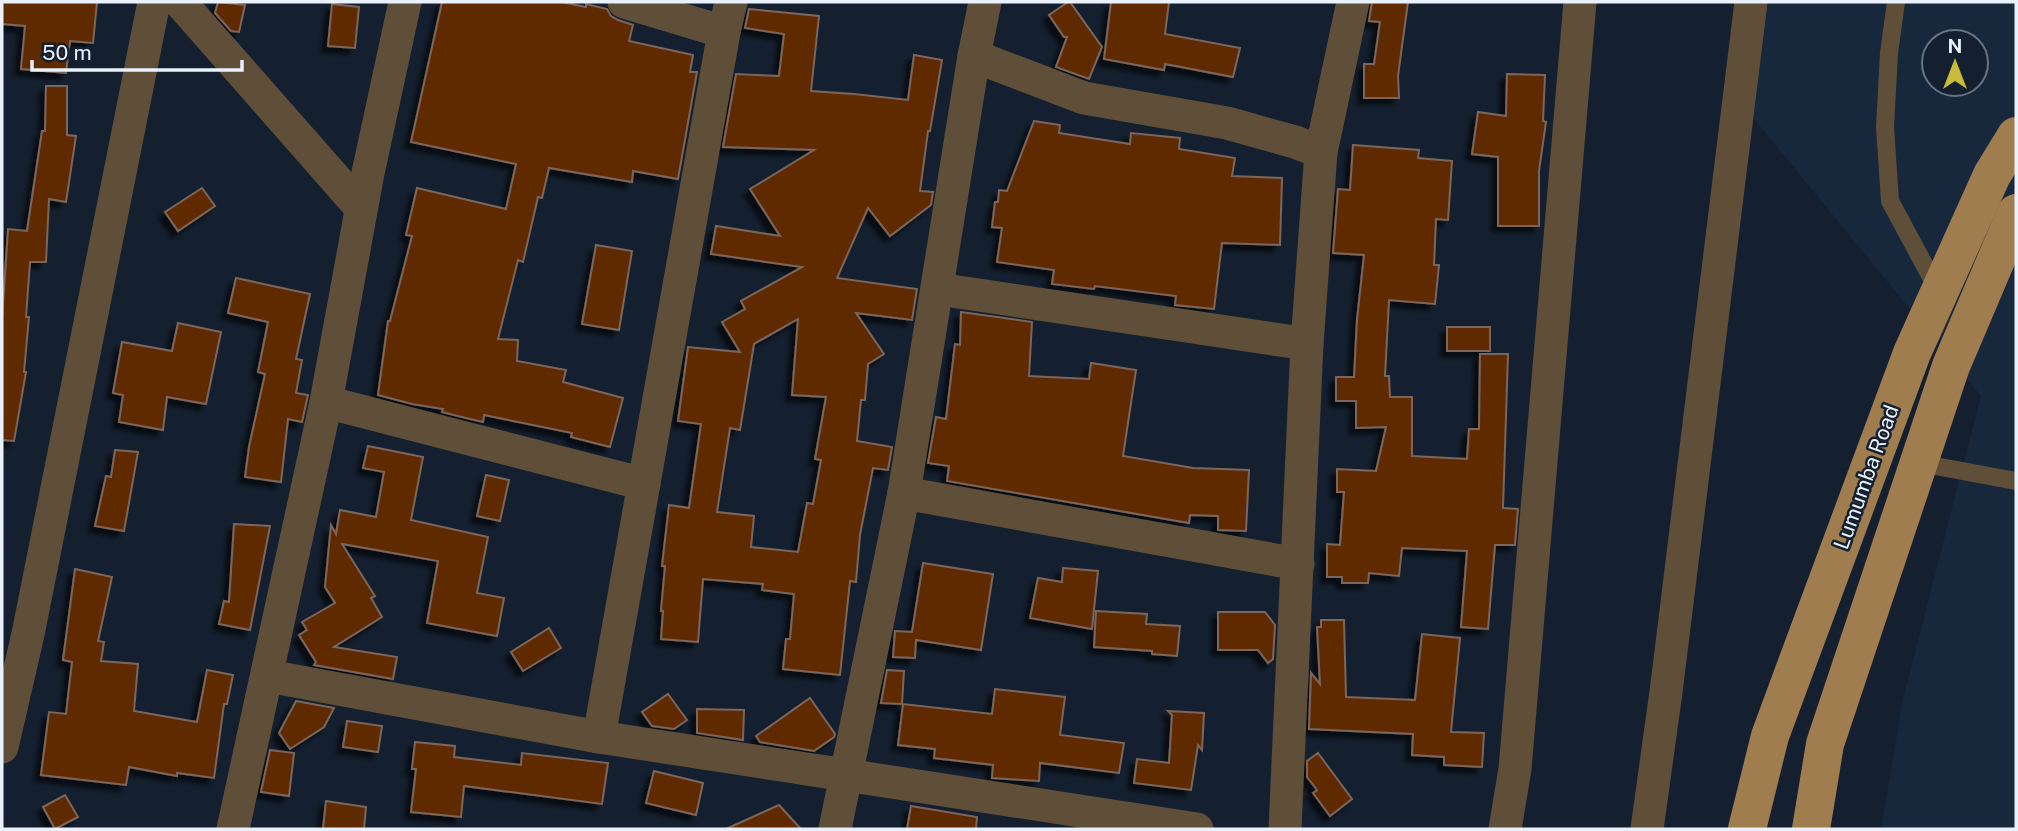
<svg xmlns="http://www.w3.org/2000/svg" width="2018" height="831" viewBox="0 0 2018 831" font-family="'Public Sans',sans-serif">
<defs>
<filter id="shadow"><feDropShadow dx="-6" dy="6" stdDeviation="2" flood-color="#0009"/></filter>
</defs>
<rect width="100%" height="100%" fill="#14202f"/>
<path fill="#18283c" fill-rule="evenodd" d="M1761,2H2016V829H1881L1903,699L1981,396L1751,115ZM1934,42H1976V84H1934Z"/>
<g fill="#5e2906" stroke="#7c665b" stroke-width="2" fill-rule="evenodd" filter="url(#shadow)">
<path d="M2,2H97L93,43L70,41L66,73L21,69L25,26L2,24Z"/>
<path d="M218,2L245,5L239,32L231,31L215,13Z"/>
<path d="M442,2H561L586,7V4L607,9L611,16L618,20L633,25L629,41L693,55L690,72H697L678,179L633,171L632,182L549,168L542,198L538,197L523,262L518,260L498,339L518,340L517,361L566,370L563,382L623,398L610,447L571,437L572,433L484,415L483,422L470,419L442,412L443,409L412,404L378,395L388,321H390L412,236L406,235L417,188L506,209L516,164L411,142Z"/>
<path d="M1068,2H1070L1102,47L1089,79L1056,67L1067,37H1064L1049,15Z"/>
<path d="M1111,2H1169L1165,34L1240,48L1233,77L1165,64L1164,70L1104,59Z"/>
<path d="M1372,2H1408L1398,76L1399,98H1364V64H1374L1380,22L1369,21Z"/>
<path d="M332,4L359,7L355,48L328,46Z"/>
<path d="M749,9L819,16L811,91L854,94L908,100L914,55L942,60L930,131H928L920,191L933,192L931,205L890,236L868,208L837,278L917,289L912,320L856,313L884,354L868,364L865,400H861L857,441L892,447L888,470L873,468L860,535L856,582L850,581L840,675L783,669L786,639H790L794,594L762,590L763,584L703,579L698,642L661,639L663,611H661L665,566H662L669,505L689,508L701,424L678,421L688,347L740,352L722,322L745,309L741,301L802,267L711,254L716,226L780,236L750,189L814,150L723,147L736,74L779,76L784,34L745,28ZM798,319L792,395L826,397L815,459L821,460L813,504L807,503L798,552L751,547L754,516L717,512L730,428L740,430L754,344Z"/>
<path d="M1507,74L1545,75L1543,121L1546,122L1539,171V226H1498V157L1472,154L1478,112L1506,116Z"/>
<path d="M46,86H67V135L76,136L66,202L49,199L46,262H30L26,317H29L24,372H26L14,441L2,440V320L8,229L27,231L42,131H45Z"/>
<path d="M1034,121L1060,125L1059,133L1130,144L1131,133L1180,138L1179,149L1235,158L1232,176L1282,178L1280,245L1222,243L1214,309L1175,305L1176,296L1095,286L1094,289L1052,284L1054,270L997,262L1002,228L992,227L995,202H998L999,190L1007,191Z"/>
<path d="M1353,145L1419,150L1418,158L1452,161L1448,220L1436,219L1434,265H1439L1435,304L1389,300L1385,376H1389L1390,397H1412V456L1467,459L1469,429H1479L1480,354H1508L1503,508L1518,509L1515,545H1495L1488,629L1461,627L1467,551L1402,548L1399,576L1369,573L1368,583H1342V577H1327V544L1340,545L1344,492H1337V469L1376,471L1386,427L1356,428V401H1336V377H1354L1357,320L1364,255L1333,253L1338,189L1350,190Z"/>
<path d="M202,188L215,206L178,231L165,212Z"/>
<path d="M596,245L632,251L619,330L582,324Z"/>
<path d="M236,278L310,294L296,359L302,360L296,393L308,395L302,422L288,419L281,482L245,477L249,447L265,374L258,372L268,322L228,313Z"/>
<path d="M961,312L1032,322L1029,376L1089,379L1091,363L1136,370L1123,456L1193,468L1249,470L1246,531L1218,530V516L1190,515L1189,523L947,481L949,466L928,463L936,417L946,419L955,344L960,345Z"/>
<path d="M178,323L221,332L206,404L167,397L163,430L119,422L123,395L113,393L122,342L172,351Z"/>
<rect x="1447" y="327" width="43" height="24"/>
<path d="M368,446L423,457L411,520L488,537L477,593L504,598L497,636L427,623L438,561L342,544L375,596L371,598L382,617L334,647L397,657L393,679L314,665L316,662L299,635L307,630L302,622L335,603L325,587L331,525L336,534L340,510L376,517L384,472L363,468Z"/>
<path d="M115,450L138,452L124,531L95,526L106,476L111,477Z"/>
<path d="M486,475L509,480L500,521L477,516Z"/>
<path d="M234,524L270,526L250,630L219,624L224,601L229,602Z"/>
<path d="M923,563L993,574L981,650L916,640L915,658L893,657L895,631L912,632Z"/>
<path d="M1063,568L1098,571L1092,629L1030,618L1038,578L1062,582Z"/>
<path d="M75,569L112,577L98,641L104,642L101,661L138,664L134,711L197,722L207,670L233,675L227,704H224L214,778L177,773V776L129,767L126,785L41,775L49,712L66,714L72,662L63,660Z"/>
<path d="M1096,611L1147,614L1146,624L1180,626L1177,656L1152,654V651L1094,647Z"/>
<path d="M1218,612H1265L1275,625L1273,659L1268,663L1258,650H1218Z"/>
<path d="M1321,620H1344L1346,697L1415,700L1422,634L1460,638L1451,732L1484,733L1482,767L1444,765V757L1412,755L1413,734L1309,729L1311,673L1320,684L1317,627H1321Z"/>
<path d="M549,628L561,648L523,671L511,652Z"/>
<path d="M887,670L904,671L902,704L881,703Z"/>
<path d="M995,689L1065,697L1060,735L1124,743L1119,773L1040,763L1039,781L992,778L993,765L934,758L935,749L898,745L903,704L992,714Z"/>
<path d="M668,694L687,720L674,729L652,726L642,712Z"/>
<path d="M810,698L835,734L834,737L814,751L760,742L756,736Z"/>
<path d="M296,701L334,708L324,727L290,749L279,733Z"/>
<path d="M697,709L744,710L743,740L697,733Z"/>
<path d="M1168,711L1204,713L1202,750L1198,745L1191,790L1134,783L1137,759L1169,763L1172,715Z"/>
<path d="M347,721L382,726L378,752L343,747Z"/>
<path d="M415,742L455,746L454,757L521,765L522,753L608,763L602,804L464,786L461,817L411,812L416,769H412Z"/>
<path d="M270,750L294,753L289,796L261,792Z"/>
<path d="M1318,753L1352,799L1330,816L1313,793L1317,790L1307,777V761Z"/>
<path d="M654,771L703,783L696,815L646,803Z"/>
<path d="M65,795L78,817L55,829L43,807Z"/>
<path d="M326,801L366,807L364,829H323Z"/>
<path d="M779,805L801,829H726Z"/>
<path d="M911,806L977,817L976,829H907Z"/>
</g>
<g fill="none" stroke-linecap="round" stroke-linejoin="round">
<g stroke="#5f4f39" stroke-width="18">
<path d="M1896,2L1889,53L1885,127L1890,201L1939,292"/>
<path d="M1919,463L2016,481"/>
</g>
<g stroke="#5f4f39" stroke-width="33">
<path d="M180,2L361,208"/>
<path d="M624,2L724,32"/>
<path d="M974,56L1084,98L1227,123L1295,142L1321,152"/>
<path d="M938,289L1307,344"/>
<path d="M326,402L644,484"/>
<path d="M904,493L1298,564"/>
<path d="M268,676L599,737L1197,829"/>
<path d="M599,737L724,32L731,2"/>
<path d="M2,747L28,634L154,2"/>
<path d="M233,829L326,402L368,173L405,2"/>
<path d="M835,829L904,493L974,56L985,2"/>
<path d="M1285,829L1307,344L1321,152L1353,2"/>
<path d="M1505,829L1515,769L1580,2"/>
<path d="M1647,829L1666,692L1751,2"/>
</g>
<g stroke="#9f7d4e" stroke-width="38">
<path d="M1747,829L1770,736L1912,353L1992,175L2016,136"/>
<path d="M1811,829L1825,744L1951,366L2016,213"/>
</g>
</g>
<g text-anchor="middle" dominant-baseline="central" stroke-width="5" stroke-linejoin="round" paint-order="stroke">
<g font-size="21" fill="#e9f2fc" stroke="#14202f">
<text transform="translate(1866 477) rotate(-70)">Lumumba Road</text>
</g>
</g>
<rect width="2018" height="831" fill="none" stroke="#e9f2fc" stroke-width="7"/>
<g transform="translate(1955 63)"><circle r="33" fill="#14202f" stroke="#697481" stroke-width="2"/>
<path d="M0-5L12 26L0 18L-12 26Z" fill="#caba3a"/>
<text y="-10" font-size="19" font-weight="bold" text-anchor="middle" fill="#e9f2fc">N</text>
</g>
<path d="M32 60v10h210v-10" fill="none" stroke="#e9f2fc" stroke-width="3.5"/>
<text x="42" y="60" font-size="21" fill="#e9f2fc" stroke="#14202f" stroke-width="5" paint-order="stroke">50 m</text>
</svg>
